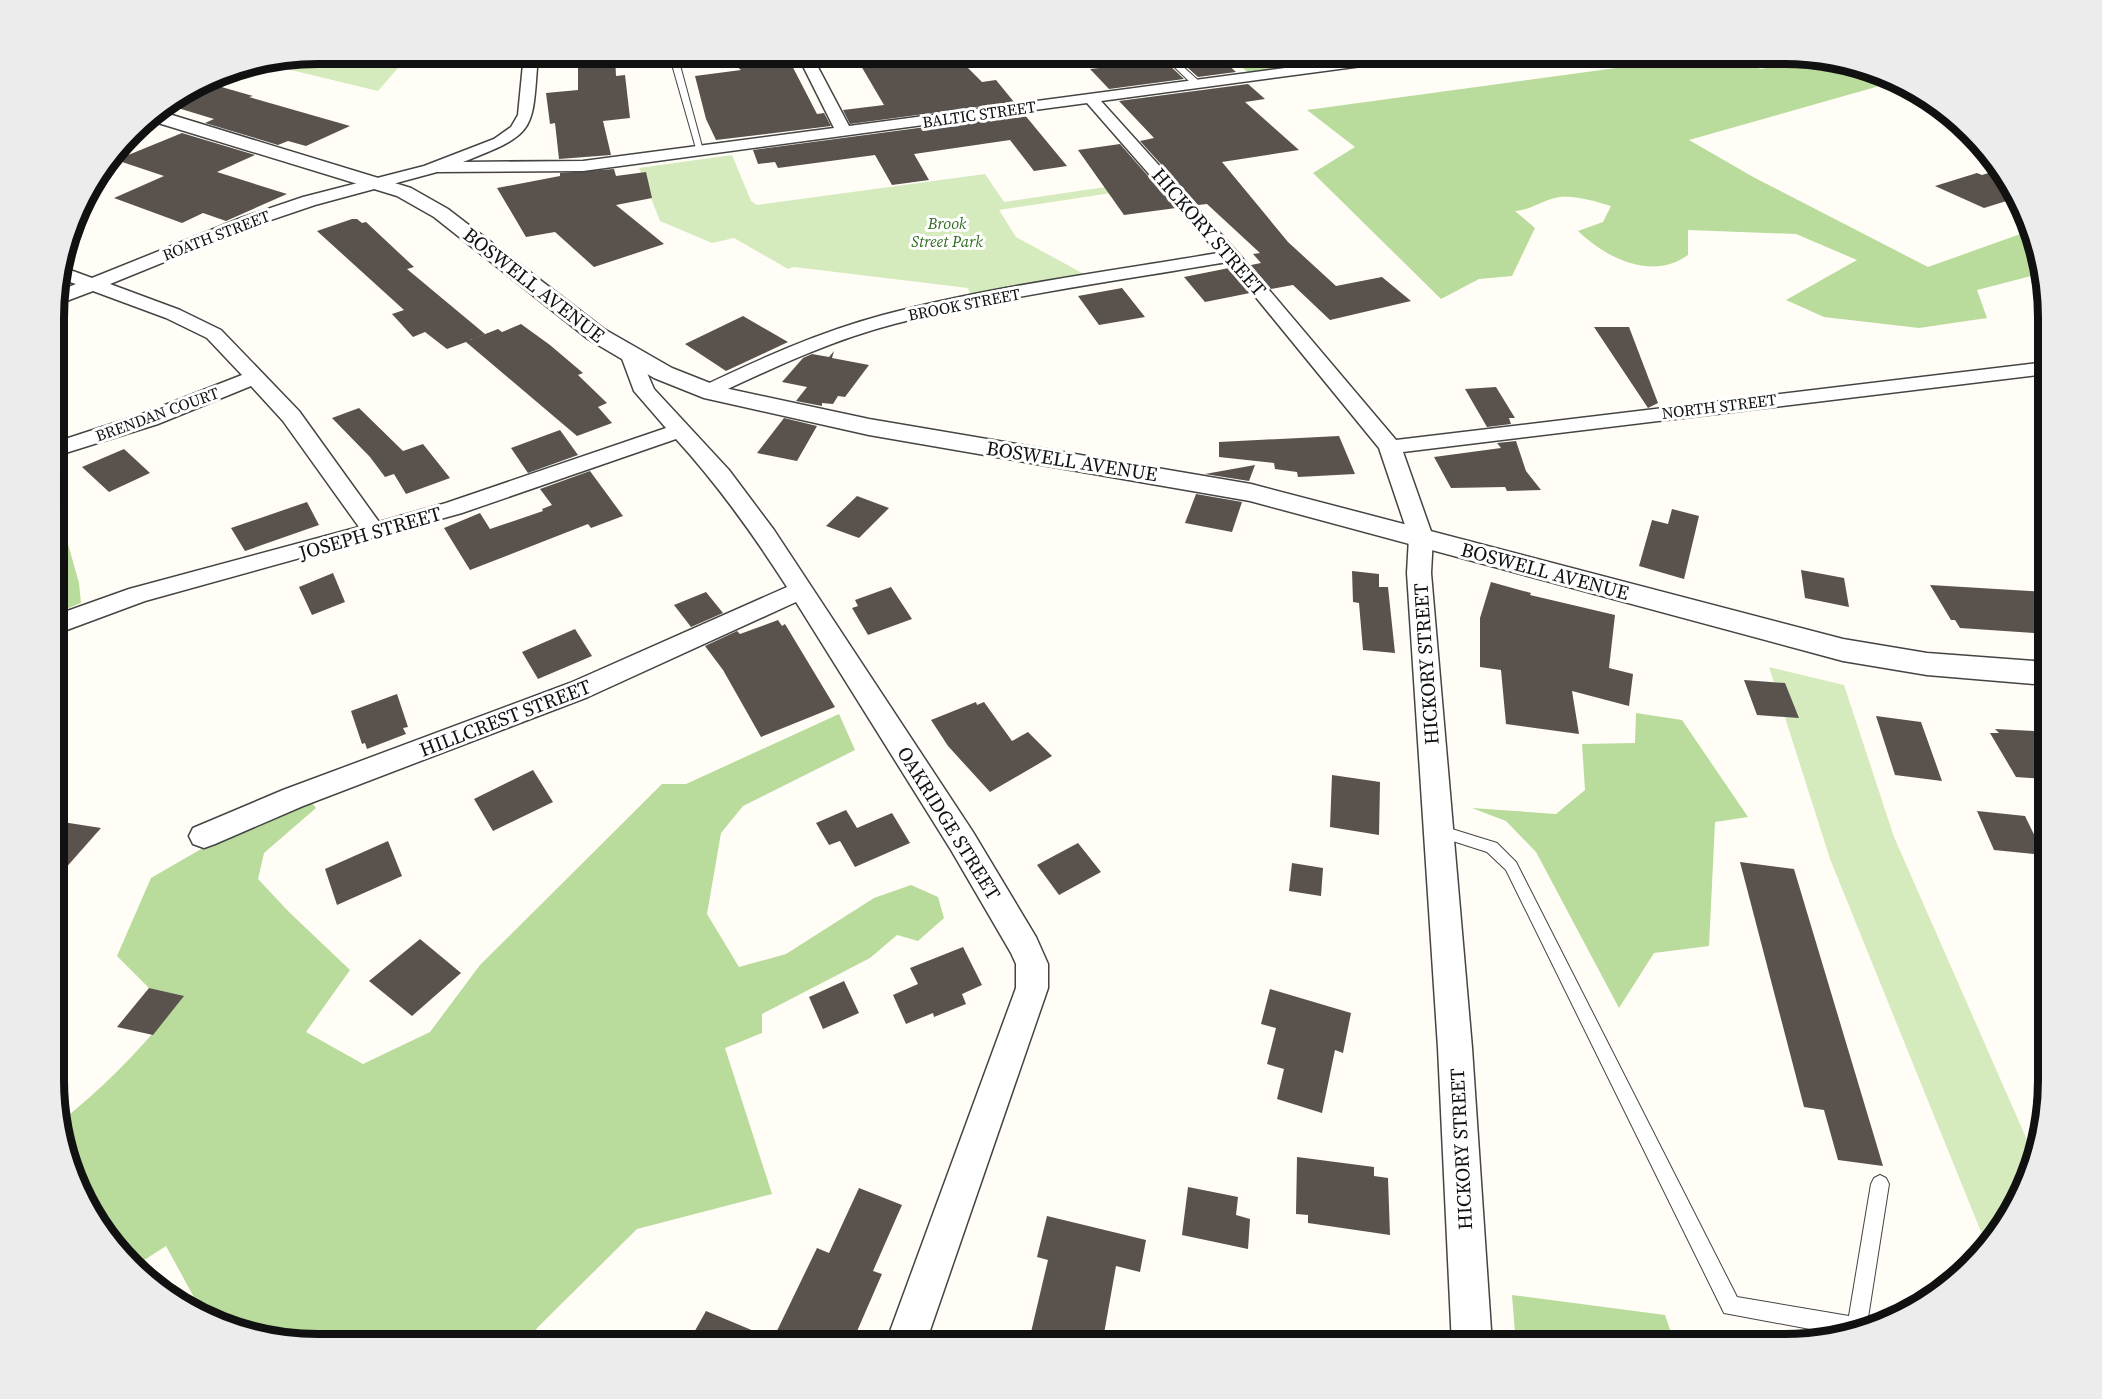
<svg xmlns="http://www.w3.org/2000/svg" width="2102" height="1399" viewBox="0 0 2102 1399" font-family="'Source Serif 4',serif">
<rect width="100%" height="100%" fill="#fffdf5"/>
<g fill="#d5ebbd">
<path d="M319,54H410L378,91L291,70L255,67Z"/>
<path d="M732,155L751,201L757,205L985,174L1004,202L1139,182L1144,188L999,210L1016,237L1084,274L970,294L968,288L794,267L788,269L734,238L712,243L660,221L639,168Z"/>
<path d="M1769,667L1844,685L1894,837L2035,1158L2003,1228L1986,1244L1830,859Z"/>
</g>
<g fill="#b9dc9c">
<path d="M1224,54H1381L1248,72Z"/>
<path d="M1719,54L1761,69L1811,59L1860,67L1890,83L1689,140L1755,178L1928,267L2026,232L2039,274L1977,290L1987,318L1919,328L1824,317L1786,300L1857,260L1796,234L1688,230V255C1652,281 1606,258 1578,231L1603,222L1611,206C1593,201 1570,193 1551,199C1536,204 1532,209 1515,211L1535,228L1512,276L1479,279L1441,299L1313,173L1355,147L1307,110Z"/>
<path d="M56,543L68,544L79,583L81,603L56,613Z"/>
<path d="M1636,713L1682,720L1748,817L1715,822L1709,946L1654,953L1619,1008L1536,852L1506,821L1472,808L1556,814L1585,790L1582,744L1635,743Z"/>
<path d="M839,714L855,750L743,806L721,833L707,914L739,967L786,954L874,898L911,885L938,897L944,918L918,941L897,935L870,958L762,1014V1033L725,1048L772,1194L637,1229L537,1328L529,1345H318L234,1331L193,1311L196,1301L166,1246L138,1264L90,1213L59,1123C106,1086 146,1044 183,997L149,988L117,956L151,878L215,841L310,801L316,808L264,853L258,879L289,912L350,970L306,1032L363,1064L430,1032L480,965L662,784H686Z"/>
<path d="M1512,1295L1665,1315L1675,1344L1516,1345Z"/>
</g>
<g fill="#5a524d">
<path d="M759,54H786L817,114L824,113L831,126L716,140L706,119L695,76L741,70L736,66L760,62Z"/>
<path d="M854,54H963V63L982,82L996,80L1014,102L850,124L843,110L884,105Z"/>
<path d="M615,55L616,76L625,75L630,118L603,121L611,155L559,159L555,123L550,124L546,93L578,90V58Z"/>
<path d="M1207,56L1213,61L1223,60L1236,72L1198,77L1178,59Z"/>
<path d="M1165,61L1184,79L1109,89L1090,69Z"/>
<path d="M204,82L253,96L249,97L350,126L306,146L288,141L278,145L205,123L214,119L168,105Z"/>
<path d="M1248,84L1265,99L1245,102L1299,150L1222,162L1288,242L1336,286L1382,277L1411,301L1330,320L1293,285L1271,289L1251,265L1261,263L1253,254L1260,253L1207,204L1198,205L1140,141L1154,138L1119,101Z"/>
<path d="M1024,114L1067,166L1034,171L1010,140L914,154L929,180L892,185L875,155L778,168L775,162L758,164L753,150Z"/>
<path d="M182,133L255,155L217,172L287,194L226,221L203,213L182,223L114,198L164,176L116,160Z"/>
<path d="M1120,144L1176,208L1124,215L1078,150Z"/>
<path d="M614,169L616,176L646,172L652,198L616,205L664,244L594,267L555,232L526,237L497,188L560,176V173Z"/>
<path d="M1998,170L2013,187L2016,198L1984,208L1935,186L1977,173L1982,175Z"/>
<path d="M352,219H357L362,223L366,222L414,267L407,269L485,334L470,340L498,329L502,332L521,324L550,345L583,373L578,375L607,403L598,407L612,423L577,436L466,342L447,349L425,332L413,337L392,314L404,310L317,231Z"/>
<path d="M1229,268L1250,293L1205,302L1184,277Z"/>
<path d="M1122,288L1145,317L1099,325L1078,296Z"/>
<path d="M743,316L788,342L726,371L685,344Z"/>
<path d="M1594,327H1629L1658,403L1648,408Z"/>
<path d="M834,351L832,358L869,365L845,397L838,396L833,404L822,403V406L796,401L807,387L782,382L803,358L812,354L829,357Z"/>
<path d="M1496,387L1515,418H1509L1511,424L1487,427L1465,389Z"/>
<path d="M359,408L403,451L423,444L450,478L406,494L394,474L385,477L370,457L332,418Z"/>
<path d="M784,418L817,426L797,461L757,453Z"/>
<path d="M560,430L578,455L528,473L511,448Z"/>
<path d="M1339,436L1355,474L1298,477L1297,472L1275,469L1274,463L1219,457V442Z"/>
<path d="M1516,441L1526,471L1541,490L1507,491L1505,487L1451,488L1434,457L1501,448L1497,443Z"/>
<path d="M124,449L150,473L109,492L82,467Z"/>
<path d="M1255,465L1249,481L1205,474Z"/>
<path d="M590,471L623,516L591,528L588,524L470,570L444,528L480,513L490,529L543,511L542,509L552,505L540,489Z"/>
<path d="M1196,494L1242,502L1232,532L1185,523Z"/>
<path d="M857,496L889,508L859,538L826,526Z"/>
<path d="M307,502L319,525L245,551L231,528Z"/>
<path d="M1672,509L1699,516L1684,579L1639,566L1652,520L1668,524Z"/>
<path d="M1801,570L1844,578L1849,607L1805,598Z"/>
<path d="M1352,571L1379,574V587H1388L1395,653L1363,650L1359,603L1353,602Z"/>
<path d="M333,573L345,602L312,615L299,587Z"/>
<path d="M1491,582L1531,593L1530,595L1615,615L1609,668L1633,674L1629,706L1572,691L1579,734L1506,724L1501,670L1480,667V618Z"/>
<path d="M1930,585L2047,592V634L1960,628L1955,620H1951Z"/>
<path d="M891,587L912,619L868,635L852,608L858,606L855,600Z"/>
<path d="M706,592L723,613L691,627L674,605Z"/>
<path d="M778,620L782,626L785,624L835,707L761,737L723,670L705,646L737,631L740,634Z"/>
<path d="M575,629L592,656L538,679L522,652Z"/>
<path d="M1744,680L1785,683L1799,718L1757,715Z"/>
<path d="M397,694L408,727L403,728L406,734L367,749L365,743L362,744L351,711Z"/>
<path d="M976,702L977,705L984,702L1012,741L1028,732L1052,756L990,792L948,746L931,720Z"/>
<path d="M1876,716L1921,722L1942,781L1895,775Z"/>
<path d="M1995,729L2034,731L2047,753V779L2016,777L1990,733H1999Z"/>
<path d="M533,770L553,802L493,831L474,799Z"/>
<path d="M1332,775L1380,782L1379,835L1330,827Z"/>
<path d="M846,810L857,828L892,813L910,843L855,867L840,841L829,845L816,823Z"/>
<path d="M1977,811L2025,816L2044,855L1994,850Z"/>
<path d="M56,821L101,828L56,879Z"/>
<path d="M388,841L402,876L337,905L325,869Z"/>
<path d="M1078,843L1101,872L1059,895L1037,865Z"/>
<path d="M1740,862L1794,869L1883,1166L1838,1160L1824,1110L1804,1107Z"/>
<path d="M1292,863L1323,868L1321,896L1289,891Z"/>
<path d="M420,939L461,973L412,1016L369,981Z"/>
<path d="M963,947L982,985L962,994L966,1004L934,1017L933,1013L906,1024L893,995L918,984L910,968Z"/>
<path d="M844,981L859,1013L823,1029L809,997Z"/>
<path d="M149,988L184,996L153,1035L117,1027Z"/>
<path d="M1270,989L1351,1013L1343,1053L1335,1050L1322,1113L1277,1099L1284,1069L1267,1064L1276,1028L1261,1024Z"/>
<path d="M1297,1157L1374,1167V1176L1388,1178L1390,1235L1308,1223V1215L1296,1214Z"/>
<path d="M1188,1187L1238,1197L1236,1215L1250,1219L1248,1249L1182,1235Z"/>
<path d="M859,1188L902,1205L873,1271L882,1274L851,1345H687L706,1311L773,1339L817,1248L829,1253Z"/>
<path d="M1047,1216L1146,1240L1140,1272L1116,1266L1102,1345H1028L1048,1260L1037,1257Z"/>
</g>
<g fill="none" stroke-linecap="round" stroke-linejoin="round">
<g stroke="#444" stroke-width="2">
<g id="service">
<path d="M669,54H677L704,154L697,152Z"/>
<path d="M1161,54H1169L1200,82V86H1194Z"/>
<path d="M1439,825L1497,843L1516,862L1737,1297L1849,1316L1871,1184L1874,1178L1880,1175L1886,1178L1889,1184L1867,1324L1837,1334L1724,1313L1506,870L1487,852L1434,835L1432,831L1434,827Z"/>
</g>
</g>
<g stroke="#444" stroke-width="3">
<path id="minor" d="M524,54H538C532,132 538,133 463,162L583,161L834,128L797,54H811L849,126L1390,54H1429L1422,58L1101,101L1237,252L1396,440L2047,362V374L1403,452L1433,537L1431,573L1472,1048L1492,1345H1452L1438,1048L1407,573L1409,537L1379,448L1227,262C1116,281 1003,296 894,324C832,340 773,368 715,395H701L698,391L701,387C760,359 819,332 883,315C992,286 1107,272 1218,253L1087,103L583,171L437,172L315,205L253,226L110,284L180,310L221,330L299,411L379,522L446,503L666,428L634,391L621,356L624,352H638L654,389L729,470L774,530L973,832L1036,937L1048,964V988L925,1345H885L1016,988V964L1011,953L951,850L796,602L588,697L303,806L215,844L204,848L193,844L189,836L193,828L283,790L570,683L787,587C753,534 718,485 676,439L462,513L145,601L56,634V615L129,589L359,527L283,421L251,386L158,424L56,456V442L142,414L242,375L207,338L166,318L93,291L56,305V292L76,284L58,278L62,267L92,278L241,218L303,197L424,166L494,139L511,127L518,115Z"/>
</g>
<g stroke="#444" stroke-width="3">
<path id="tertiary" d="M159,111L411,188L448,209L604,329L672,368L720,387L869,419L1251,484L1843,639L1927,653L2047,662V685L1927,675L1843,661L1250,501L869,435L704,398L654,378L588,339L434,217L397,196L145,119Z"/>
</g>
<use href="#service" fill="#fff" fill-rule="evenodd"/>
<use href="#minor" fill="#fff" fill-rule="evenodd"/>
<use href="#tertiary" fill="#fff" fill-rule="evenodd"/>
</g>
<g text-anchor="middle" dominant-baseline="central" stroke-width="6" stroke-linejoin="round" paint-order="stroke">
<g font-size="16" fill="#111" stroke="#fff">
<text transform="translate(979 114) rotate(-8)">BALTIC STREET</text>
<text transform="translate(216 235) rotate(-21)">ROATH STREET</text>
<text transform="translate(964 304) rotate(-11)">BROOK STREET</text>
<text transform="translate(1719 406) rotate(-7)">NORTH STREET</text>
<text transform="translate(157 414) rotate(-20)">BRENDAN COURT</text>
</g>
<g font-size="16" font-style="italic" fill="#2f6b1f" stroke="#fff">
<text x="947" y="223">Brook<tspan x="947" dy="18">Street Park</tspan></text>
</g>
<g font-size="20" fill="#111" stroke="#fff">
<text transform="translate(1209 232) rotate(49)">HICKORY STREET</text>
<text transform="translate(534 285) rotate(38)">BOSWELL AVENUE</text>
<text transform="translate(1072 461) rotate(9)">BOSWELL AVENUE</text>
<text transform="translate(370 533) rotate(-16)">JOSEPH STREET</text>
<text transform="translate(1545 571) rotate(15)">BOSWELL AVENUE</text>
<text transform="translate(1426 664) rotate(-94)">HICKORY STREET</text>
<text transform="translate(505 718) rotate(-21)">HILLCREST STREET</text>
<text transform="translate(949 823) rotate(58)">OAKRIDGE STREET</text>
<text transform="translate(1461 1149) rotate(-93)">HICKORY STREET</text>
</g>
</g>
<path d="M0 0H2102V1399H0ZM318 64H1784A254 254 0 0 1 2038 318V1080A254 254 0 0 1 1784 1334H318A254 254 0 0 1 64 1080V318A254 254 0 0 1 318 64Z" fill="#ececec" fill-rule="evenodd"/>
<path fill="none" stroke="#111" stroke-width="8" d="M318 64H1784A254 254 0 0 1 2038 318V1080A254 254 0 0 1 1784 1334H318A254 254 0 0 1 64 1080V318A254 254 0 0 1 318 64Z"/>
</svg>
